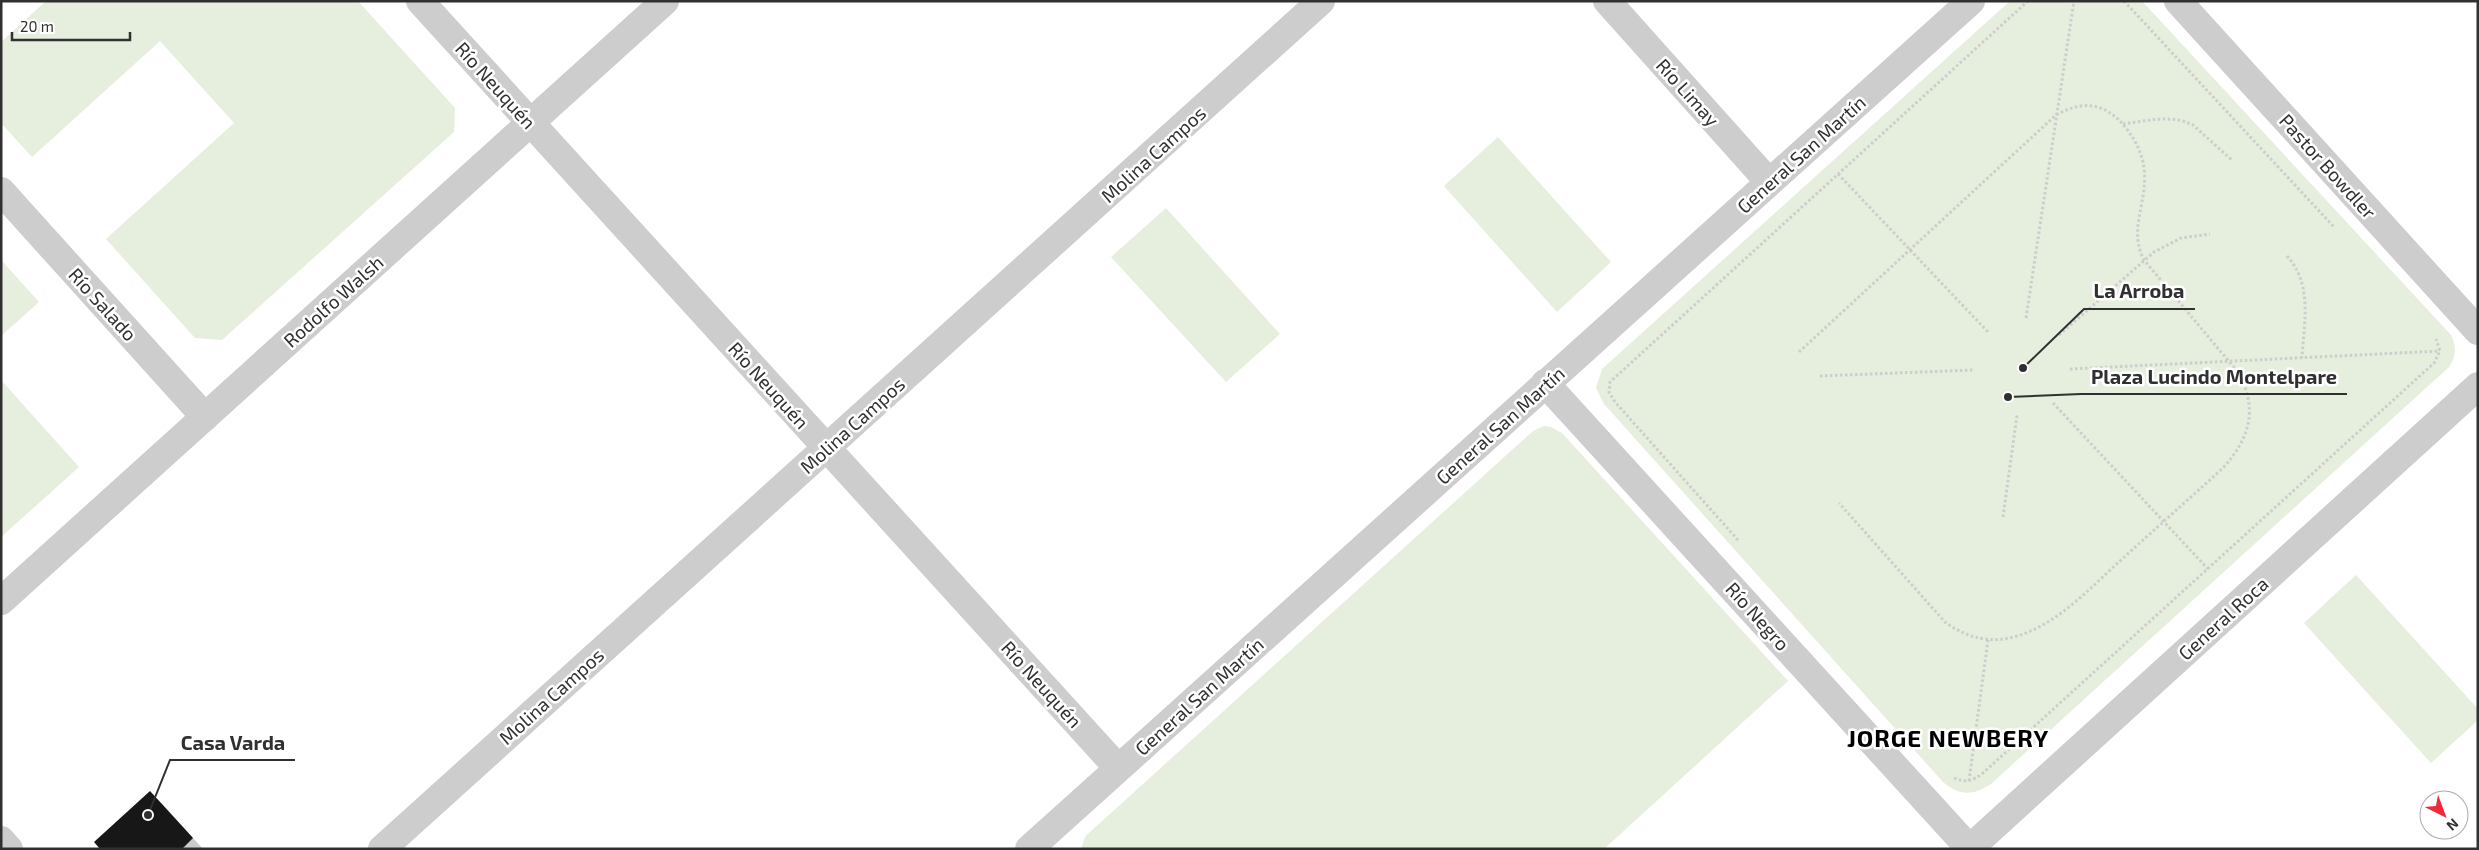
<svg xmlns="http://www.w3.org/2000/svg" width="2479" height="850" viewBox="0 0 2479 850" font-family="'Exo 2',sans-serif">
<rect width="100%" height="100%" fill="#fff"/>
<g fill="#e6eedd">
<path d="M46,1H358L455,108L454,132L222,340L195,338L106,239L234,123L160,41L32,157L1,123V42Z"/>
<path d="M2010,1H2142L2451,335C2457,347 2456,356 2449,367L1991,784C1973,796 1959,796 1943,782L1604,404L1596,388L1602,369Z"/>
<path d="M1498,137L1611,262L1557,312L1444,186Z"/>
<path d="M1166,208L1280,334L1226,382L1111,257Z"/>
<path d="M1,260L39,302L1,336Z"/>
<path d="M1,380L79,467L1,537Z"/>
<path d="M1544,426L1551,427L1562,433L1788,681L1604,849H1081L1085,837L1090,832L1533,431Z"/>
<path d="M2356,575L2478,709V720L2431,763L2304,623Z"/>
</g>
<path fill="#0003" d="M150,792L167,809L203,849H102Z"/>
<path fill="#171717" d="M150,791L193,838L182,849H100L94,842Z"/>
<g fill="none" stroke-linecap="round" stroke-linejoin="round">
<g stroke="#cdcdcd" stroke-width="3" stroke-dasharray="2.5 2.5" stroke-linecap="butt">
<path d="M2124,1L2334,227"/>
<path d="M2123,124C2147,121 2171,114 2193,125L2233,161"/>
<path d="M1838,174L1988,332"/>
<path d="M2287,256C2313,285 2304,322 2302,358"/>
<path d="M2026,318L2074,1"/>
<path d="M2059,335L2154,252L2181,238L2210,234"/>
<path d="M1799,352L2056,115C2074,105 2093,101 2110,113C2120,119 2127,129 2133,138C2163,187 2123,220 2144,260L2237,371C2259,408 2250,438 2223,468C2189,499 2155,529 2121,560C2090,588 2058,624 2017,636C1990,644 1967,638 1945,622L1839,503"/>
<path d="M2070,369L2440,351"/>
<path d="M1820,376L1973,370"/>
<path d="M2053,403L2208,569"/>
<path d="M2003,517L2017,415"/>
<path d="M1738,540L1615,402L1609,392L1610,382L2028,1"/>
<path d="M1954,778C1965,783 1973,781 1983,773L2434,363L2440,351L2436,339"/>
<path d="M1969,781L1988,640"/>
</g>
<g stroke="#cdcdcd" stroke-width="28">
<path d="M420,1L1118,768"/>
<path d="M1607,1L1769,182"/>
<path d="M2178,1L2478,331"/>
<path d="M1,191L205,417"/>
<path d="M1545,383L1970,849"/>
<path d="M1,601L665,1"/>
<path d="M1,840L9,849"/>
<path d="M382,849L1321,1"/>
<path d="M1029,849L1971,1"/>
<path d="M1969,849L2478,386"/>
</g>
</g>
<g text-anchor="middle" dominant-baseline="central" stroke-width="5" stroke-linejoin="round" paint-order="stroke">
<g font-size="19" fill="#303030" stroke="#fff">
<text transform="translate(496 85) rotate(48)">Río Neuquén</text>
<text transform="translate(1688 92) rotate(48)">Río Limay</text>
<text transform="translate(1153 154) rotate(-42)">Molina Campos</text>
<text transform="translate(1801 154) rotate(-42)">General San Martín</text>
<text transform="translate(2328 166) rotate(48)">Pastor Bowdler</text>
<text transform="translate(333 301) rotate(-42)">Rodolfo Walsh</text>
<text transform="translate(103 304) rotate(48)">Río Salado</text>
<text transform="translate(769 385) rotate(48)">Río Neuquén</text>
<text transform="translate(852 425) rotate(-42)">Molina Campos</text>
<text transform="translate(1500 425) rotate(-42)">General San Martín</text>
<text transform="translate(1758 616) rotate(48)">Río Negro</text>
<text transform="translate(2223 618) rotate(-42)">General Roca</text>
<text transform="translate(1042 684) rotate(48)">Río Neuquén</text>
<text transform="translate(551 696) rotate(-42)">Molina Campos</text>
<text transform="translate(1199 696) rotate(-42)">General San Martín</text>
</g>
<g font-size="24" font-weight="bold" letter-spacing="1" fill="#000" stroke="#fff">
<text x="1948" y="737">JORGE NEWBERY</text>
</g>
</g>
<path fill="none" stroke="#303030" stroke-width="2" d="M2023 368L2084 309H2195M2008 397L2081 394H2347M148 815L170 760H295"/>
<g fill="#303030" stroke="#fff" stroke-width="2">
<circle cx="2023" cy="368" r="5"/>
<circle cx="2008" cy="397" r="5"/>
<circle cx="148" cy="815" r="5"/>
</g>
<g font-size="20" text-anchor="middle" font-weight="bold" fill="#303030" stroke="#fff" stroke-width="5" stroke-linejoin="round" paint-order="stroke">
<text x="2139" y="298">La Arroba</text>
<text x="2214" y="384">Plaza Lucindo Montelpare</text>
<text x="233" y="750">Casa Varda</text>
</g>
<rect width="2479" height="850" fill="none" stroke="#303030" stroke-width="5"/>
<g transform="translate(2444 815) rotate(138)"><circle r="24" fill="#ffffff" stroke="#acacac"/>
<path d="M0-4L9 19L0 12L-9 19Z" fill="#f12839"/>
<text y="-8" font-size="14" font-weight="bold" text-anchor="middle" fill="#303030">N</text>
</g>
<path d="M12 32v8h118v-8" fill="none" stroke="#303030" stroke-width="2.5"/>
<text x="20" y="32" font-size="15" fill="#303030" stroke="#ffffff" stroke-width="4" paint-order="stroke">20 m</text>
</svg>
